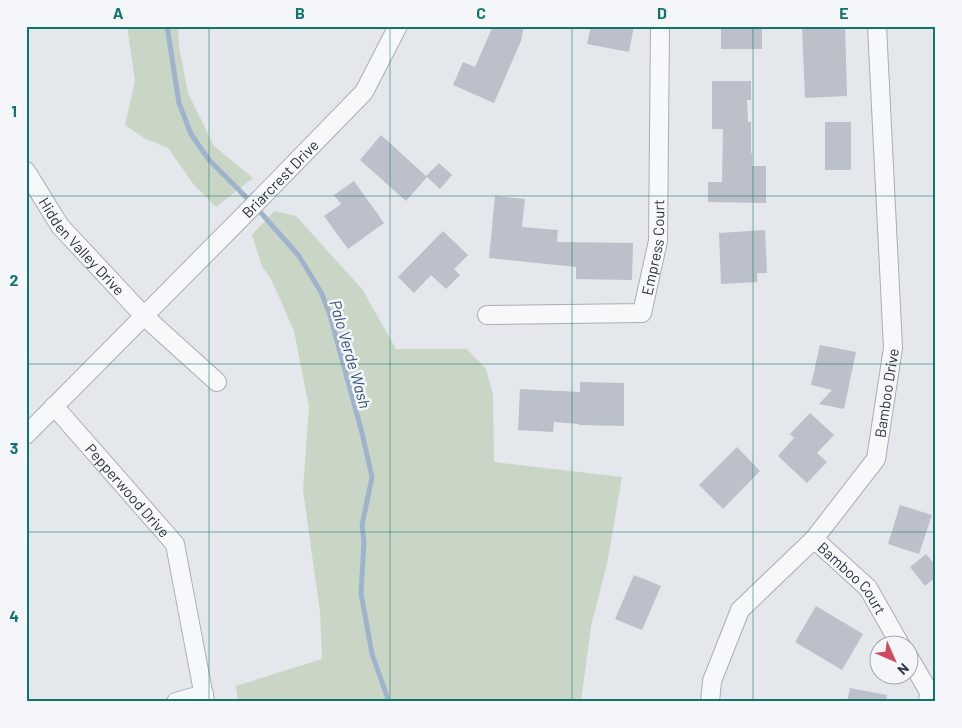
<svg xmlns="http://www.w3.org/2000/svg" width="962" height="728" viewBox="0 0 962 728" font-family="Barlow,sans-serif">
<rect width="100%" height="100%" fill="#e4e7ec"/>
<g fill="#c9d6c5">
<path d="M127,26H178L179,47L188,93L214,146L253,178L216,207L194,185L168,148L144,138L125,125L135,81Z"/>
<path d="M274,211L296,216L362,289L396,349H467L486,369L493,395L494,462L622,477L607,564L591,626L581,702H238L236,686L322,659L320,612L303,490L309,407L294,331L271,279L262,266L252,235Z"/>
</g>
<g fill="none" stroke-linecap="round" stroke-linejoin="round">
<path stroke="#9fb4cc" stroke-width="5" d="M167,26L179,103L191,134L209,160L254,205L299,256L321,292L330,315L362,433L372,477L362,525L364,542L361,593L372,654L389,702"/>
</g>
<g fill="#bbc0ca">
<path d="M493,26H524L521,41L494,103L453,85L463,62L475,67Z"/>
<path d="M591,26H634L629,52L587,44Z"/>
<rect x="721" y="26" width="41" height="23"/>
<path d="M802,26H845L847,96L805,98Z"/>
<path d="M712,81H751V100H747L748,122H751V153H752V166H766V203L708,202V182H722L723,129H712Z"/>
<rect x="825" y="122" width="26" height="48"/>
<path d="M381,135L426,176L439,163L452,175L440,189L427,177L406,201L360,160Z"/>
<path d="M354,181L384,223L348,249L324,216L341,204L334,195Z"/>
<path d="M495,196L525,199L522,227L558,230L557,242L633,243L632,280L576,279V267L489,258Z"/>
<path d="M765,230L767,273H757V282L721,284L719,233Z"/>
<path d="M443,231L468,255L454,269L460,275L446,289L431,275L414,293L398,277Z"/>
<path d="M820,345L856,352L844,409L819,404L832,390L811,385Z"/>
<path d="M580,382L624,383V426L579,425V424L554,422L553,432L518,430L520,389L580,392Z"/>
<path d="M810,413L834,435L817,453L827,462L807,483L778,456L794,438L790,434Z"/>
<path d="M737,447L760,471L723,509L699,485Z"/>
<path d="M900,505L932,515L919,554L888,544Z"/>
<path d="M926,554L936,566V577L925,586L910,567Z"/>
<path d="M634,575L661,586L642,630L615,619Z"/>
<path d="M816,606L863,634L842,670L795,642Z"/>
<path d="M850,688L887,695L886,702H847Z"/>
</g>
<g fill="none" stroke-linecap="round" stroke-linejoin="round">
<g stroke="#a9aeb7" stroke-width="20">
<g id="minor">
<path id="s1" d="M26,171L60,226L144,316L217,382"/>
<path id="s2" d="M487,315L642,313L658,241L660,26"/>
<path id="s3" d="M54,406L175,544L205,702"/>
<path id="s4" d="M26,435L254,205L364,92L398,26"/>
<path id="s5" d="M814,539L868,588L901,646"/>
<path d="M910,659L929,692L928,702"/>
<path d="M176,702L204,694"/>
<path id="s6" d="M710,702L712,681L740,610L814,539L876,459L893,348L877,26"/>
</g>
</g>
<use href="#minor" stroke="#f7f8fa" stroke-width="18"/>
</g>
<path fill="none" stroke="#0f766e" stroke-width="1" stroke-opacity="0.55" d="M209,26V702M390,26V702M572,26V702M753,26V702M26,196H936M26,364H936M26,532H936"/>
<g text-anchor="middle" dominant-baseline="central" stroke-width="5" stroke-linejoin="round" paint-order="stroke">
<g font-size="15" fill="#2b3445" stroke="#f4f6f9">
<text stroke="none"><textPath href="#s4" startOffset="361">Briarcrest Drive</textPath></text>
<text stroke="none"><textPath href="#s1" startOffset="94">Hidden Valley Drive</textPath></text>
<text stroke="none"><textPath href="#s2" startOffset="222">Empress Court</textPath></text>
<text stroke="none"><textPath href="#s6" startOffset="368">Bamboo Drive</textPath></text>
<text stroke="none"><textPath href="#s3" startOffset="112">Pepperwood Drive</textPath></text>
<text stroke="none"><textPath href="#s5" startOffset="55">Bamboo Court</textPath></text>
</g>
<g font-size="16" font-style="italic" fill="#34527a" stroke="#f4f6f9">
<text transform="translate(351 354) rotate(74)">Palo Verde Wash</text>
</g>
</g>
<rect width="962" height="728" fill="none" stroke="#f4f6f9" stroke-width="55"/>
<g transform="translate(894 660) rotate(135)"><circle r="24" fill="#f4f6f9" stroke="#a4a8b1"/>
<path d="M0-4L9 19L0 12L-9 19Z" fill="#d1495b"/>
<text y="-8" font-size="14" font-weight="bold" text-anchor="middle" fill="#2b3445">N</text>
</g>
<rect x="28" y="28" width="906" height="672" fill="none" stroke="#0f766e" stroke-width="2"/>
<g font-size="16" text-anchor="middle" font-weight="bold" fill="#0f766e">
<text x="118" y="19">A</text>
<text x="300" y="19">B</text>
<text x="481" y="19">C</text>
<text x="662" y="19">D</text>
<text x="844" y="19">E</text>
<text x="14" y="117">1</text>
<text x="14" y="286">2</text>
<text x="14" y="454">3</text>
<text x="14" y="622">4</text>
</g>
</svg>
